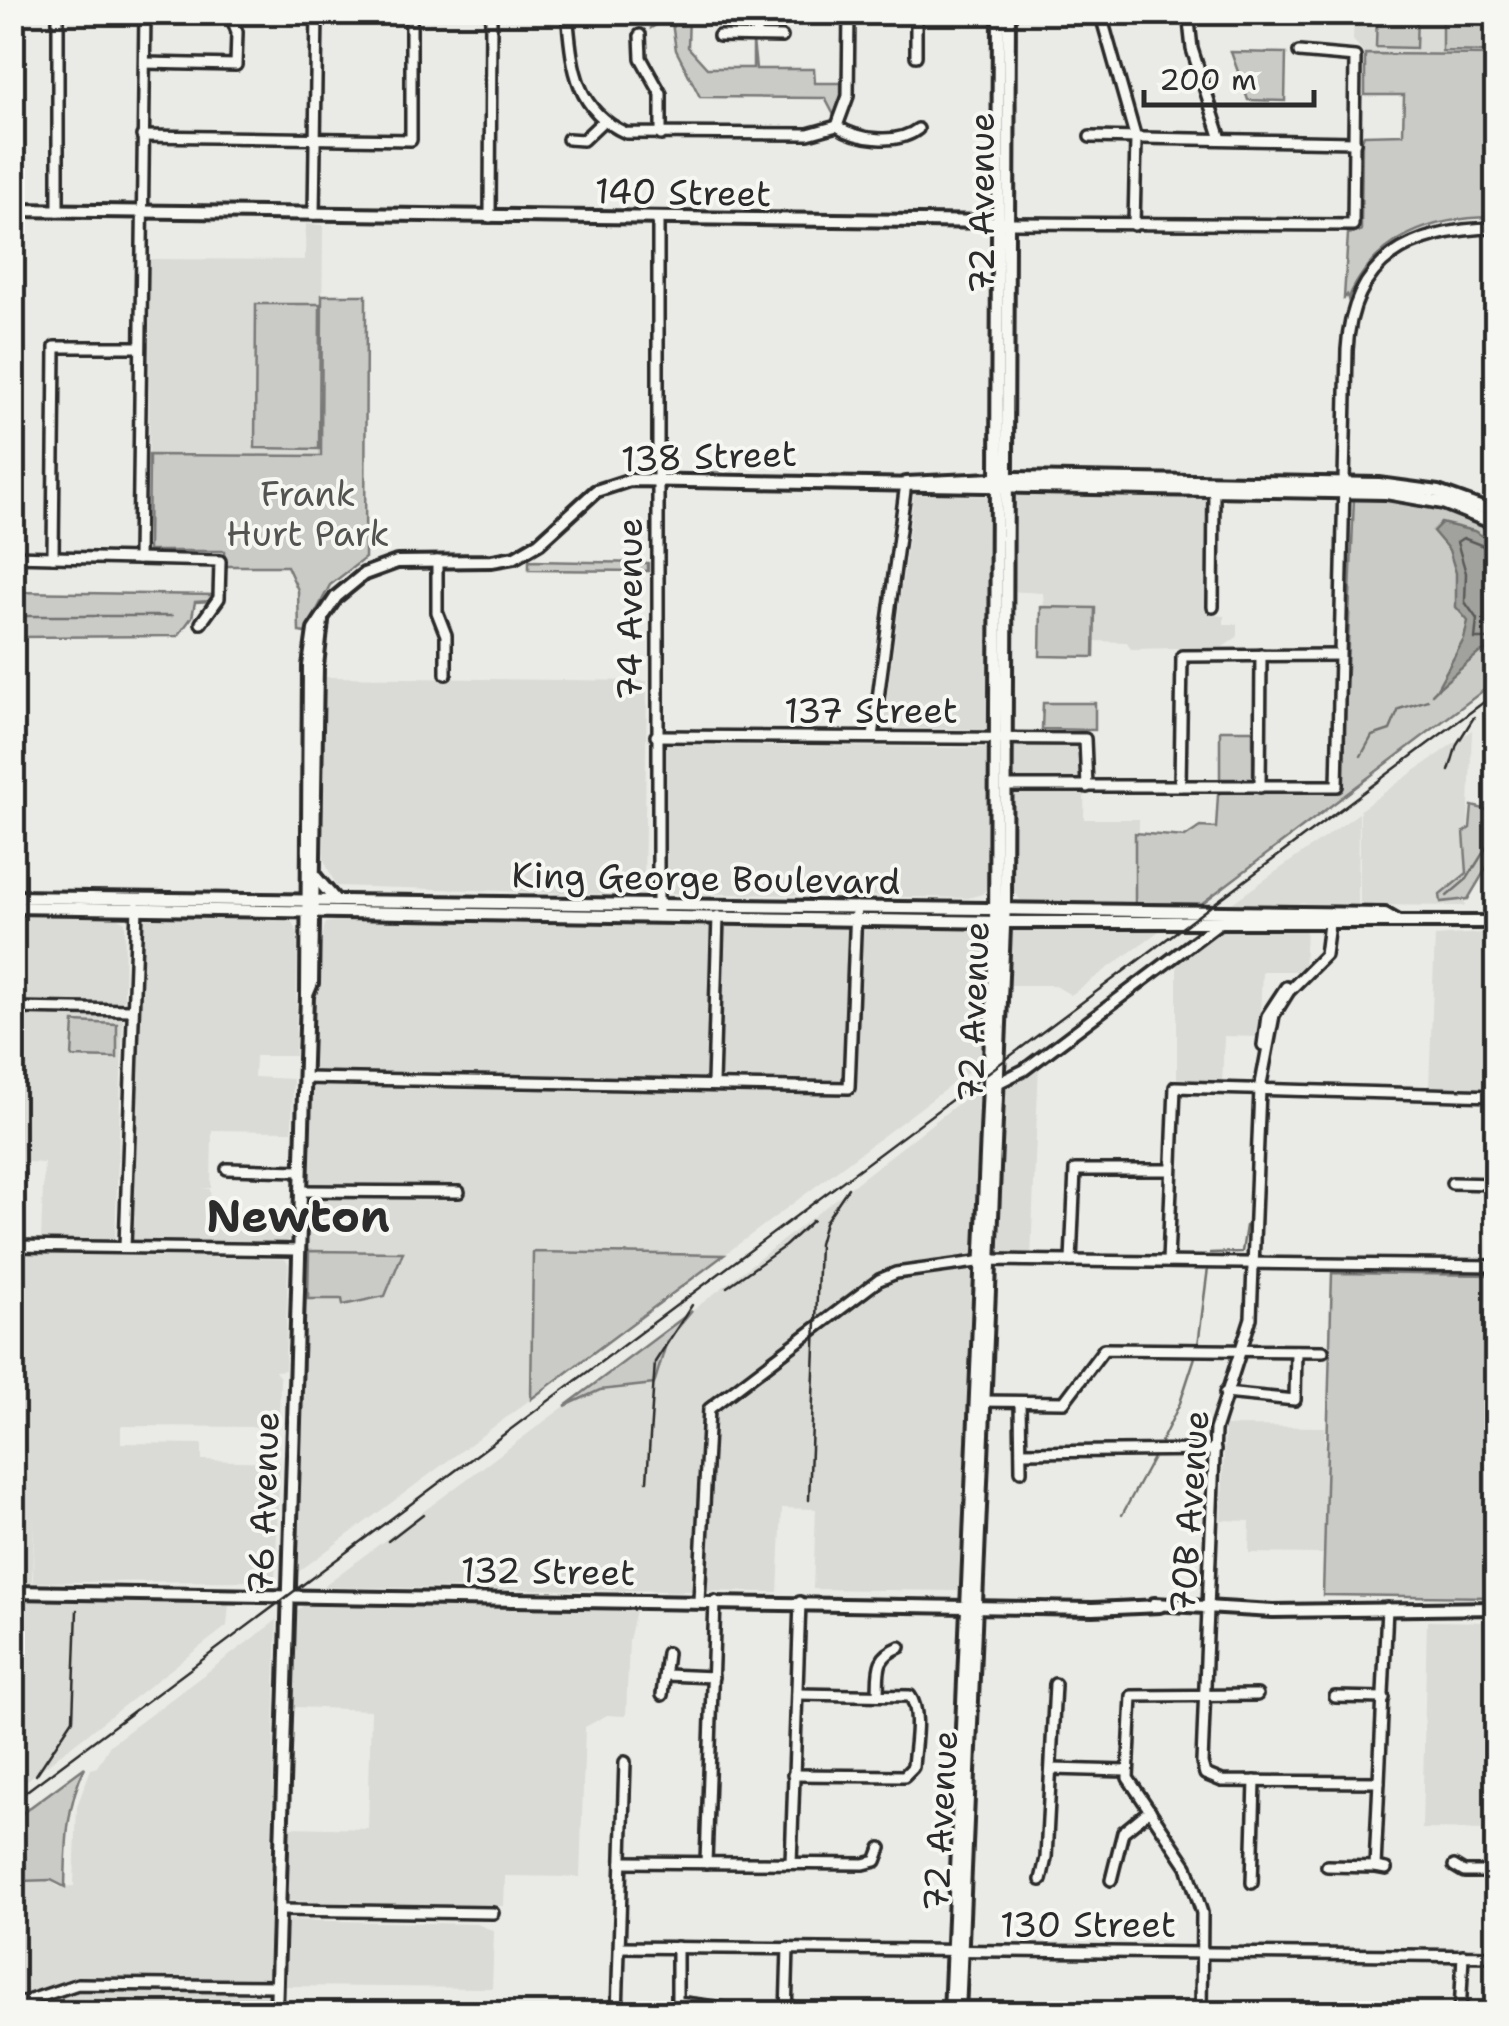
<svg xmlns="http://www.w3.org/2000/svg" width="1509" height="2026" viewBox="0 0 1509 2026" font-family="'Shantell Sans',sans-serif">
<rect width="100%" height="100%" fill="#eaeae6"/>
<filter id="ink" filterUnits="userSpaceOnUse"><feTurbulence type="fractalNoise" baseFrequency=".01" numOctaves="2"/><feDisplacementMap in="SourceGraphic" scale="20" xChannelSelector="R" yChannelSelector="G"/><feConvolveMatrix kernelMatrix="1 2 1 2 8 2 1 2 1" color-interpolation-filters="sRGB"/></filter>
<g filter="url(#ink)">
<g fill="#dadad6">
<path d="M1354,13H1496V55L1365,54L1353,40Z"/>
<path d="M306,224L323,225L321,456L149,455L150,259L305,260Z"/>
<path d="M1008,489H1215L1212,615L1224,616V624H1237V637L1223,647L1131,649L1127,642L1095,641L1096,608L1044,606L1043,593L1009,591Z"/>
<path d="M914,494L993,496L990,730L883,727Z"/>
<path d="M325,677L647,681L644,889L635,895L336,886L324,860Z"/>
<path d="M1472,730L1465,906L1360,905V810Z"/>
<path d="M1009,743L1085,744L1084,819H1139L1137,904L1032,906L1020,900L1010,885Z"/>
<path d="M665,745L990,748V886L982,894L968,898L670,893L664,883Z"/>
<path d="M1359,813L1358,904L1232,903Z"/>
<path d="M13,916L117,917L125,922L124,999L120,1003L13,1001Z"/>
<path d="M145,919H288L294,924L298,934L295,1056H255L254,1077L293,1079L292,1131L212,1130L211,1188H202L210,1189L211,1210L289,1213V1240L283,1244L132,1240L140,922Z"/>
<path d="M339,920L906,926L977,931L989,946L983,1061L724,1255L533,1252L531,1399L298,1572L316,971L325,923Z"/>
<path d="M1223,926H1306L1304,971H1262L1259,1037L1224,1036L1222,1085H1177V960Z"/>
<path d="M1011,928L1078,927L1162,929L1071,995L1054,985H1008Z"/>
<path d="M1496,932V1091L1429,1087L1435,936Z"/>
<path d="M13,1017H121L123,1021L115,1240L41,1239L44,1163L13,1161Z"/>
<path d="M1039,1062L1031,1257L993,1259L1000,1089Z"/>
<path d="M983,1084L961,1587L957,1591L813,1589L816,1509L782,1508L778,1592L322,1587L565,1406L600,1390L654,1384L667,1341L692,1311Z"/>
<path d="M13,1253L285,1259L288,1263L285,1370L275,1371L280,1378L279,1419L270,1427L121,1426V1443L202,1444V1460L280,1462L275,1581L33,1582L34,1512L32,1583L13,1582Z"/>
<path d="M1225,1426L1325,1427V1444H1329L1325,1554L1249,1553L1250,1521L1221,1520Z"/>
<path d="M13,1600L229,1603L227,1626L13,1791Z"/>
<path d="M305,1604L636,1610L629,1640L626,1716L607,1715L585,1727L580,1877L505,1876L504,1906L288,1901L290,1827L368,1829L371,1710L294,1707L297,1611Z"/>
<path d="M277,1620L267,2013H13L12,1873L19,1881L51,1880L58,1887L74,1886L77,1806L91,1769L97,1767L110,1745Z"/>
<path d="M1427,1621L1496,1622V1830L1422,1829Z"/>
<path d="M288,1920L477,1924L494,1931L492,1988L286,1986Z"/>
</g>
<g fill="#cacac7" stroke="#7a7a79" stroke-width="2.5">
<path d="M652,13H689L688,47L707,68H753V41L756,69H814L815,83H841V105L835,117L825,98L700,97L676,50L671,16L651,28Z"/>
<path d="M1377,13H1417L1416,48L1376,47Z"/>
<path d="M1442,13H1496V52L1442,51Z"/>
<path d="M1231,52L1286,53L1285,101L1248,100Z"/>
<path d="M1365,54L1496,55V217C1432,217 1376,236 1348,299L1347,295L1344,298L1348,234L1361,231L1362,140L1364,135L1403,134L1404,95H1365Z"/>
<path d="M322,295H366L365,558L330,585L305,633L299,632L298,590L287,566H225L224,551H148L149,455L321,456Z"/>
<path d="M256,304H320L319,449L255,448Z"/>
<path d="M1354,498L1421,502L1496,529V681L1201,904L1135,903V833L1185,837L1200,827L1216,828L1218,795L1226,789L1342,790Z"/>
<path d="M529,561L648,563V571L529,570Z"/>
<path d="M12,592L216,595L212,601L195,602L192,617L178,636L13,637Z"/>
<path d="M1041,607L1095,608L1094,657L1040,656Z"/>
<path d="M1043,703H1095V730L1042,729Z"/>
<rect x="1220" y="730" width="33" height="49"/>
<path d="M1472,806L1496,812V852L1468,899L1441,902L1440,895L1467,873L1464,832L1470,828Z"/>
<path d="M74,1022L117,1024V1058L72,1057Z"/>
<path d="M309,1251L403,1252L385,1296L343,1305L342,1299H308Z"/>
<path d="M533,1252L724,1255L531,1399Z"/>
<path d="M1332,1273L1496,1275V1597L1323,1595Z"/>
<path d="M692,1311L667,1341L654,1384L600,1390L565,1406Z"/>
<path d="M85,1767C66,1806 66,1844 65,1887L51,1880L19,1881L13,1873V1820Z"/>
</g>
<path fill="#a1a19e" stroke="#727270" stroke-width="2.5" d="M1441,523L1474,531L1496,544V569L1487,576L1492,584L1496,582V648L1479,653L1436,690L1464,639L1468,621L1456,607V573L1449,550L1433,531Z"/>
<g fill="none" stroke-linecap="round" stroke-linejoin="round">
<path stroke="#5a5a59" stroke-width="2.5" d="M1496,551L1463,538L1457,542L1466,573L1465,602L1477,619L1475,639H1496"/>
<g stroke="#727270" stroke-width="2.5">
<path d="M12,306L14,307"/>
<path d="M12,616H172"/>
<path d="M1432,694L1436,690"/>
<path d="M1361,756L1372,736L1390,730L1399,709L1428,700"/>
<path d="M1190,791H1235"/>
<path d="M1244,791L1322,792"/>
<path d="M1447,896L1467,879L1496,832"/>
<path d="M1210,1253L1242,1252L1246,1226"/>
<path d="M1198,1345L1208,1268"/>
<path d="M1161,1442L1180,1403L1195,1357"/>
<path d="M1122,1515L1154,1456"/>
</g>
<g stroke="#2b2b2b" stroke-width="16">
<g id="minor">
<path d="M567,12C572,63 573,109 626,133L808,134L837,126"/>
<path d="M1100,12L1136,139L1134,225"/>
<path d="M1188,12L1192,49L1221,139"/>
<path d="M640,35L641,58L661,94V135"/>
<path d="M719,36L782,37"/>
<path d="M757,36V12"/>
<path d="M916,56V12"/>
<path d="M145,63L236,65L237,32L231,16"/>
<path d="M837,126L848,96L849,12"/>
<path d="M837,126C857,140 898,145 918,129"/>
<path d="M142,136L411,140V12"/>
<path d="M1090,137L1355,142"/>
<path d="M568,139L583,140L603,121"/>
<path d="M58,211V12"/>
<path d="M314,214L317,12"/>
<path d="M490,217L491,12"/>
<path d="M658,219V916"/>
<path d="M1009,223L1353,225L1355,57L1299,52"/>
<path d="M12,556L220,561L219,598L201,623"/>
<path d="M53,557L55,347H140"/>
<path d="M138,559L145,12"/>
<path d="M437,561V612L446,635V674"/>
<path d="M1213,607L1214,490"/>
<path d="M656,736L1085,739L1087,787"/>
<path d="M873,737L906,483"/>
<path d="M1006,786H1337L1347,350C1352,258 1413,229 1496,228"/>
<path d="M1180,786L1182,656L1339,655"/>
<path d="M1260,787L1261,655"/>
<path d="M1330,916L1325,955L1289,991L1274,1015L1260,1089L1251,1318L1215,1430L1202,1763L1205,1774L1222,1781L1379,1782"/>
<path d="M12,1008L132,1010"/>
<path d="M1263,1045L1267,1016L1286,987"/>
<path d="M304,1078L849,1088L856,907"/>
<path d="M713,1083L718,916"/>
<path d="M998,1083L1024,1070L1219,923"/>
<path d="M227,1169L301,1171"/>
<path d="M1452,1183L1496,1184"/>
<path d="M300,1191L459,1192"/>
<path d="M12,1246L298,1250"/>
<path d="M125,1247L137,907"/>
<path d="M1071,1261L1075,1170H1171"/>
<path d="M1168,1262L1175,1087L1496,1096"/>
<path d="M1225,1393L1295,1400L1296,1351"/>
<path d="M978,1401L1064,1402L1104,1349L1323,1351"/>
<path d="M1020,1402L1021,1471"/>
<path d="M1021,1452L1215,1450"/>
<path d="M699,1601L709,1409L879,1280L896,1273L991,1260L1496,1266"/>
<path d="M666,1675L713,1677"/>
<path d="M662,1695L667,1653"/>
<path d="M878,1695C879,1670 875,1657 900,1647"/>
<path d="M1335,1697L1384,1698"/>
<path d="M1052,1769L1126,1771"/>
<path d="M793,1775L904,1776L913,1767C914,1747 922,1712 910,1696L797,1694"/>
<path d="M622,1862L864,1864L876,1861L881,1848"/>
<path d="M706,1863L715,1601"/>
<path d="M791,1863L800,1602"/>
<path d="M1327,1866L1375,1867"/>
<path d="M1454,1866L1464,1872H1496"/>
<path d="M1386,1869L1375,1867L1387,1608"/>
<path d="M1041,1880L1046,1858L1055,1684"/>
<path d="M1111,1880L1123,1832L1150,1810"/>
<path d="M1252,1883L1255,1781"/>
<path d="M279,1910L493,1913"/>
<path d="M620,1947L1496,1956"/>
<path d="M677,1947V2002L723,2008"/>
<path d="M12,2006L78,1984L276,1986"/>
<path d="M617,2014L625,1762"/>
<path d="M786,2014L788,1948"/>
<path d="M1201,2014L1202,1913L1187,1866L1128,1778L1132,1696L1257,1695"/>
<path d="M1460,2014L1463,1955"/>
</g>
</g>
<g stroke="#2b2b2b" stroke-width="18">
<g id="major">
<path d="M12,210L1003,222"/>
<path d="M906,483L1015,478L1379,484L1438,492L1496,513"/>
<path d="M314,875L336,901"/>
<path d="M12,897L1385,914L1397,921"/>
<path d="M12,907L1004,922H1496"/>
<path d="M307,995L312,983L317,666L322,621"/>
<path d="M12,1592L1093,1609L1160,1606"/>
<path d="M1154,1604L1273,1611L1496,1608"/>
<path d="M276,2014L307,995L309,666L314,630L336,597L364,574L397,562L492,561L515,557L539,543L596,491L630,480L1386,493L1443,503L1496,524"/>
<path d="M950,2014L995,941L999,12"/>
<path d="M959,2014L1005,903L1009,12"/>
</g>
</g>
<use href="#minor" stroke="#f6f6f2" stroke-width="9"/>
<use href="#major" stroke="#f6f6f2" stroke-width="10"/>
<g stroke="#2b2b2b" stroke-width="2.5">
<path d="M1449,771L1457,744L1474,717"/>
<path d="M727,1287L785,1246L813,1220"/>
<path d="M647,1481L655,1362L692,1305"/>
<path d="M809,1500L819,1244L825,1222L848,1188"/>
<path d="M388,1541L423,1514"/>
<path d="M36,1775L73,1719L77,1610"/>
<path d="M12,1802L1496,693"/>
</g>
</g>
</g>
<g text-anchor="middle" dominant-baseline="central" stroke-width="8" stroke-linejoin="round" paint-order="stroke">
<g font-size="35" fill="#2b2b2b" stroke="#f6f6f2">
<text transform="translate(683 192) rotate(1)">140 Street</text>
<text transform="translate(981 203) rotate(-90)">72 Avenue</text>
<text transform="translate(709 456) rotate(-2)">138 Street</text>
<text transform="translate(629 609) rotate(-90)">74 Avenue</text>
<text x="871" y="710">137 Street</text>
<text transform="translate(706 878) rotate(1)">King George Boulevard</text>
<text transform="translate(973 1012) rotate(-88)">72 Avenue</text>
<text transform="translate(263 1503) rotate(-88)">76 Avenue</text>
<text transform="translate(1189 1512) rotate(-86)">70B Avenue</text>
<text transform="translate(548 1571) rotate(1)">132 Street</text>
<text transform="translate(940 1821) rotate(-87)">72 Avenue</text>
<text x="1088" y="1924">130 Street</text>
</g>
<g font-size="35" fill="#535352" stroke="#f6f6f2">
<text x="308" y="493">Frank<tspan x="308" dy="40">Hurt Park</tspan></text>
</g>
<g font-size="45" font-weight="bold" fill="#2b2b2b" stroke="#f6f6f2">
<text x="298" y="1216">Newton</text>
</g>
</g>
<rect width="1509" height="2026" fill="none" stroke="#f6f6f2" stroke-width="50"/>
<rect x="25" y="25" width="1459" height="1976" fill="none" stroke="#2b2b2b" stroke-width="4" filter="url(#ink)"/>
<path d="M1144 90v15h170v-15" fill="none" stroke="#2b2b2b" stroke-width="5"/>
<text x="1159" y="90" font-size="30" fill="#2b2b2b" stroke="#f6f6f2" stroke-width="8" paint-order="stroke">200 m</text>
</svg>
